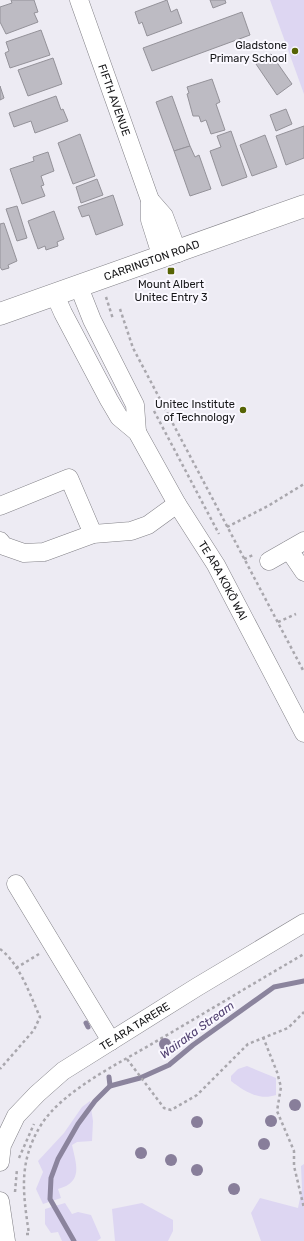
<svg xmlns="http://www.w3.org/2000/svg" width="304" height="1241" viewBox="0 0 304 1241" font-family="Rubik,sans-serif">
<rect width="100%" height="100%" fill="#edebf3"/>
<g fill="#ddd6f2">
<path d="M270,0H304V94Z"/>
<path d="M247,1066L276,1078V1095C259,1101 244,1091 231,1081V1076L238,1069Z"/>
<path d="M90,1101L93,1121L92,1141L77,1142L72,1145C76,1164 84,1182 58,1189L61,1198L43,1204L36,1189L43,1172L38,1161L64,1133L82,1107Z"/>
<path d="M304,1164V1241H261L251,1213L260,1198L298,1208L302,1189L301,1166Z"/>
<path d="M65,1203L72,1214L78,1212L91,1215L101,1238L97,1241H62L58,1232L51,1233L45,1224V1209Z"/>
<path d="M142,1203L173,1220V1231L168,1241H115L112,1209Z"/>
</g>
<g fill="none" stroke-linecap="round" stroke-linejoin="round">
<g stroke="#8b849d" stroke-width="5">
<path d="M86,1023L88,1027"/>
<path d="M109,1077L110,1086"/>
<path d="M74,1241L50,1199L51,1178L58,1159L78,1124L95,1101L110,1086L140,1078L169,1065L193,1045L274,987L304,981"/>
</g>
</g>
<g fill="#bdbbc3" stroke="#949299">
<path d="M11,0H34L38,12L34,13L38,22L6,34L0,22V7L12,3Z"/>
<path d="M167,0L171,12L177,9L182,23L147,36L142,22L139,24L135,12Z"/>
<path d="M210,0H225L226,3L213,8Z"/>
<path d="M242,12L250,35L152,71L143,48Z"/>
<path d="M41,30L50,55L10,68L5,53L9,51L6,42Z"/>
<path d="M271,54L292,84L277,95L256,64Z"/>
<path d="M53,58L62,84L28,96L18,70Z"/>
<path d="M212,79L220,102L216,104L225,130L211,134L206,120L201,122L199,116H193L187,94L189,93L187,87Z"/>
<path d="M0,86L4,98L0,100Z"/>
<path d="M56,96L61,110L63,109L68,121L35,133L31,121L14,127L9,113Z"/>
<path d="M172,96L190,146L174,151L156,102Z"/>
<path d="M286,109L292,124L276,131L270,115Z"/>
<path d="M304,126V158L286,165L276,136Z"/>
<path d="M231,131L247,177L222,186L210,151L221,147L217,136Z"/>
<path d="M80,134L95,176L73,184L58,143Z"/>
<path d="M265,135L277,167L252,176L240,145Z"/>
<path d="M190,146L195,157L199,155L211,189L190,196L174,151Z"/>
<path d="M48,152L54,171L41,176L44,185L41,186L45,196L22,204L10,169L34,161L33,157Z"/>
<path d="M97,179L103,195L81,203L76,187Z"/>
<path d="M113,195L123,225L96,235L89,215L82,217L78,207Z"/>
<path d="M17,206L27,238L17,241L6,209Z"/>
<path d="M54,211L64,239L57,242L58,246L46,250L45,246L38,249L28,221Z"/>
<path d="M4,223L17,261L8,265L9,268L2,270L0,267V224Z"/>
</g>
<g fill="none" stroke-linecap="round" stroke-linejoin="round">
<g stroke="#828187" stroke-width="19">
<g id="minor">
<path id="s1" d="M79,0L150,200V220L162,258"/>
<path d="M150,200L164,216L178,253"/>
<path d="M79,287L92,320L135,405L137,432"/>
<path id="s2" d="M55,295L63,313L109,400L119,417L137,432L177,504L216,565L304,733"/>
<path d="M0,506L69,478L93,534"/>
<path d="M0,541L4,546L24,553L44,552L93,534L131,531L148,525L177,504"/>
<path d="M289,550L304,572"/>
<path d="M269,561L304,541"/>
<path d="M16,884L111,1041"/>
<path id="s3" d="M0,1162L2,1145L16,1116L37,1094L63,1071L197,987L304,923"/>
<path d="M0,1201L6,1241"/>
</g>
</g>
<g stroke="#828187" stroke-width="23">
<g id="major">
<path id="s4" d="M0,314L304,206"/>
</g>
</g>
<g stroke="#a9a7ad" stroke-width="2.5" stroke-dasharray="3 3" stroke-linecap="butt">
<path d="M106,297L113,319"/>
<path d="M120,309L133,348L304,672"/>
<path d="M154,411L219,534"/>
<path d="M227,527L268,506L304,484"/>
<path d="M244,559L253,555"/>
<path d="M278,622L296,614"/>
<path d="M0,949C20,964 30,995 40,1017L34,1030L0,1069"/>
<path d="M16,968L39,954"/>
<path d="M263,1037L277,1072L281,1087L277,1111L294,1151V1166L304,1208"/>
<path d="M127,1059L164,1108L171,1110L197,1095L248,1044L288,1028L304,1012"/>
<path d="M19,1158L34,1124"/>
<path d="M15,1192L17,1169"/>
<path d="M26,1234H29C23,1193 18,1162 41,1125C63,1090 120,1063 155,1042C205,1013 254,983 304,954"/>
</g>
<use href="#minor" stroke="#fff" stroke-width="18"/>
<use href="#major" stroke="#fff" stroke-width="22"/>
</g>
<g fill="#887e9a">
<circle cx="165" cy="1044" r="6"/>
<circle cx="295" cy="1105" r="6"/>
<circle cx="271" cy="1121" r="6"/>
<circle cx="197" cy="1122" r="6"/>
<circle cx="264" cy="1144" r="6"/>
<circle cx="141" cy="1153" r="6"/>
<circle cx="171" cy="1160" r="6"/>
<circle cx="197" cy="1170" r="6"/>
<circle cx="234" cy="1189" r="6"/>
</g>
<g fill="#566304" stroke="#faf8ff" stroke-width="1.5">
<circle cx="295" cy="51" r="4"/>
<rect x="167" y="267" width="8" height="8" rx="2"/>
<circle cx="243" cy="410" r="4"/>
</g>
<g text-anchor="middle" dominant-baseline="central" stroke-width="4" stroke-linejoin="round" paint-order="stroke">
<g font-size="11" fill="#161618" stroke="#faf8ff" text-anchor="end">
<text x="287" y="45">Gladstone<tspan x="287" dy="13">Primary School</tspan></text>
<text x="171" y="284" text-anchor="middle">Mount Albert<tspan x="171" dy="13">Unitec Entry 3</tspan></text>
<text x="235" y="404">Unitec Institute<tspan x="235" dy="13">of Technology</tspan></text>
</g>
<g font-size="11" fill="#161618" stroke="#faf8ff">
<text stroke="none"><textPath href="#s1" startOffset="106">FIFTH AVENUE</textPath></text>
<text stroke="none"><textPath href="#s4" startOffset="161">CARRINGTON ROAD</textPath></text>
<text stroke="none"><textPath href="#s2" startOffset="333">TE ARA KOKŌ WAI</textPath></text>
<text stroke="none"><textPath href="#s3" startOffset="199">TE ARA TARERE</textPath></text>
</g>
<g font-size="12" font-style="italic" fill="#524272" stroke="#faf8ff">
<text transform="translate(197 1030) rotate(-36)">Wairaka Stream</text>
</g>
</g>
</svg>
